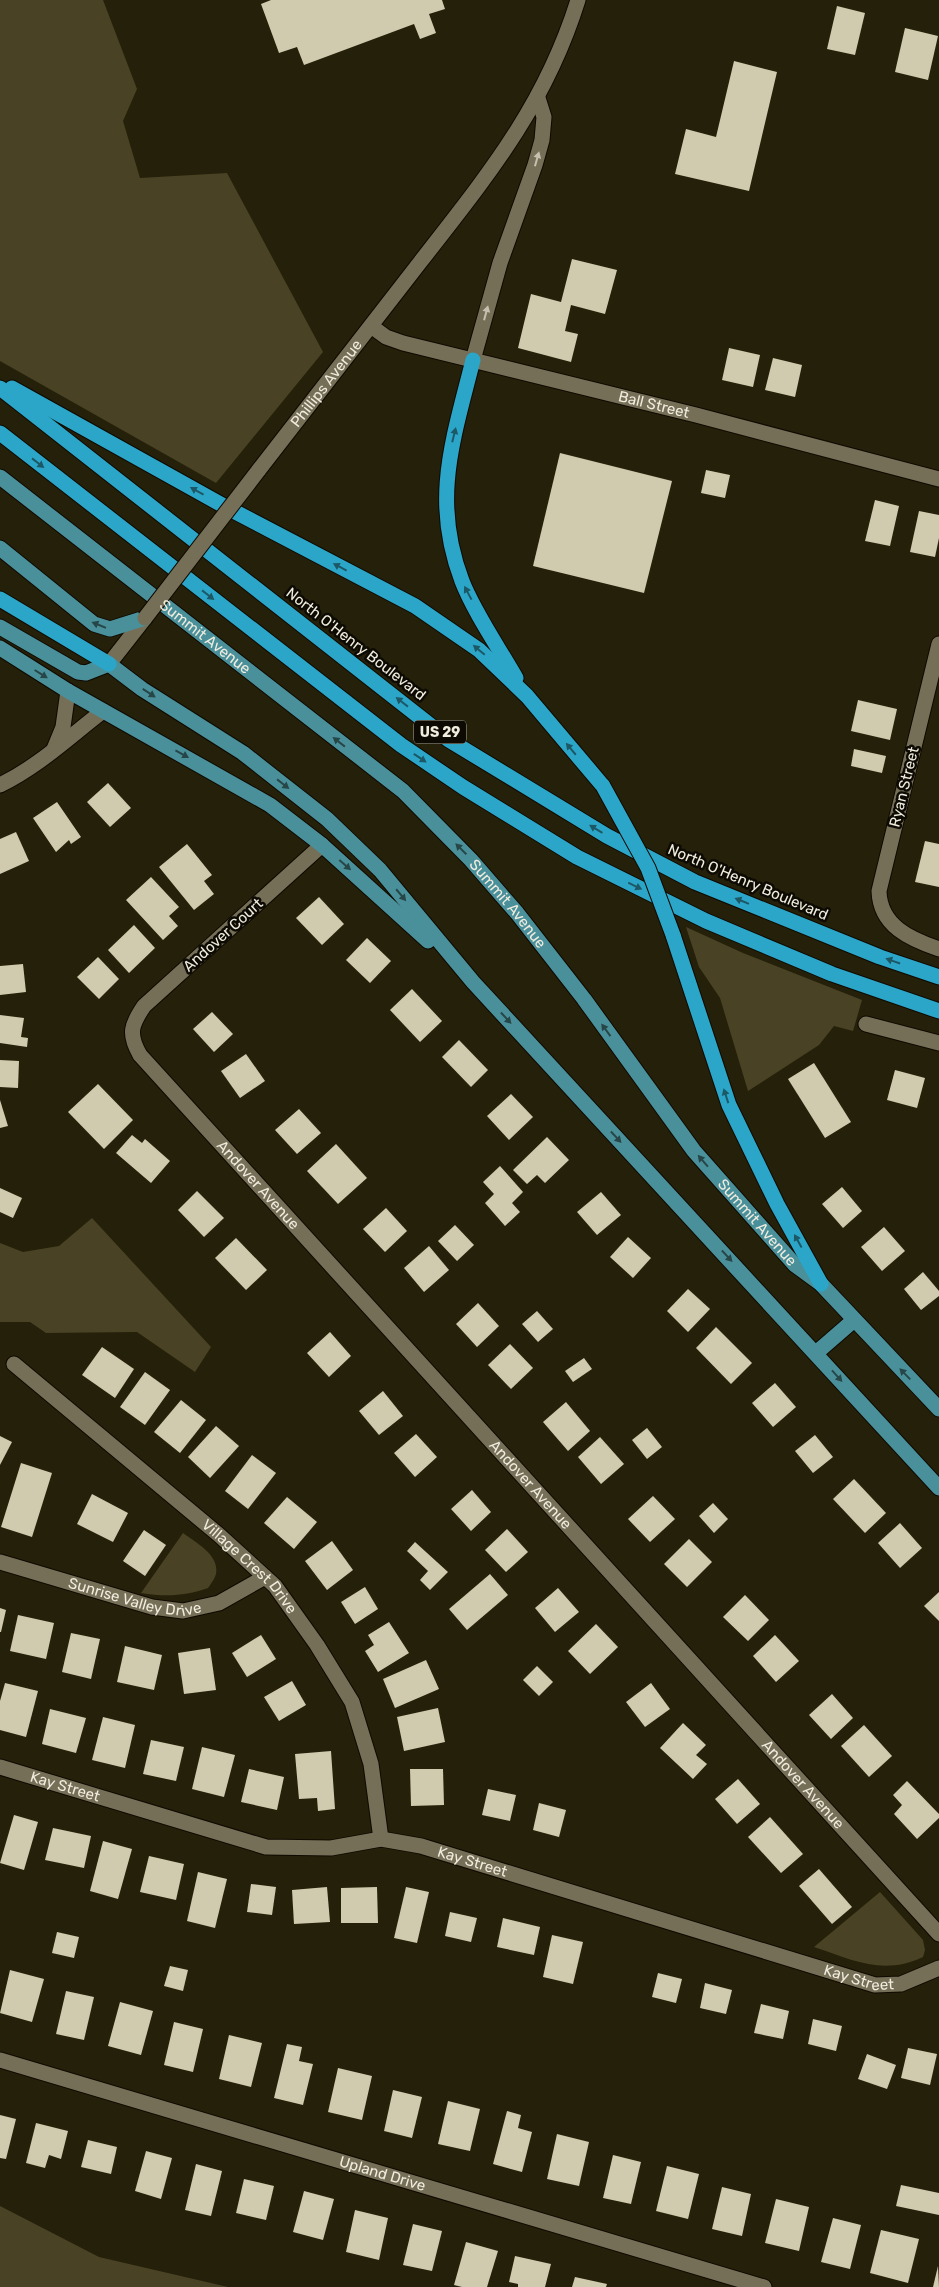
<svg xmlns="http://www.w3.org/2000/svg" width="939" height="2287" viewBox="0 0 939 2287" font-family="Rubik,sans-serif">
<rect width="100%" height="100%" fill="#252009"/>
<g fill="#494225">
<path d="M0,0H103L137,89L123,121L140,178L227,173L323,352L216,483L0,361Z"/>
<path d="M686,927L743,953L862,1000L853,1031L834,1026L819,1045L748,1091L720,998L699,967Z"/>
<path d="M92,1218L211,1347L195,1372L137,1332L46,1333L30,1322H0V1243L23,1252L59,1246Z"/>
<path d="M183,1533C195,1542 220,1555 216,1574C215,1578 211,1584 208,1588C186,1596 165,1597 141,1593Z"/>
<path d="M880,1892L923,1940L925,1950L923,1957C883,1976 853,1960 814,1947Z"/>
<path d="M0,2206L99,2257L228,2287H0Z"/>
</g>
<g fill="#d0caaf">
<path d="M271,0H442L445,9L429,14L436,33L420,39L414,24L304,65L297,47L279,53L261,4Z"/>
<path d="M837,6L865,13L855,55L827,49Z"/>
<path d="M905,28L938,36L928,80L895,72Z"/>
<path d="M734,61L777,72L749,191L675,174L686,129L716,137Z"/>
<path d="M572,259L617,270L605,314L571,305L565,331L578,334L571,362L518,348L531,294L561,302Z"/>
<path d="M729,348L760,355L753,387L722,380Z"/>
<path d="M773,358L802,365L795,397L765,390Z"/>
<path d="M560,453L672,481L644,593L533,566Z"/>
<path d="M706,470L730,475L725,498L701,493Z"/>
<path d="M875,500L899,506L890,546L865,541Z"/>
<path d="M919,511L939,515V538L935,557L910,552Z"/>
<path d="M858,700L897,709L890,740L851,731Z"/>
<path d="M854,749L886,756L882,773L851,766Z"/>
<path d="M108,783L131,808L110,827L87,802Z"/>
<path d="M57,802L81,837L71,844L69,840L56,852L33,818Z"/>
<path d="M16,832L29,861L0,874V839Z"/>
<path d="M925,841L939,844V887L915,882Z"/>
<path d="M187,844L212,875L204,881L214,894L194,910L159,867Z"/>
<path d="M151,877L179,907L169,916L178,926L163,940L126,900Z"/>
<path d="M319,897L344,924L322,945L296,918Z"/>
<path d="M134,925L155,948L129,973L108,950Z"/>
<path d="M367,938L391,961L370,983L346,960Z"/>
<path d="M98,957L119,979L99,999L77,977Z"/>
<path d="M23,964L26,992L0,995V966Z"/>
<path d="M412,989L442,1021L420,1042L390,1010Z"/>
<path d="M212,1012L233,1034L214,1052L193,1029Z"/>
<path d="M0,1015L24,1018L21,1037L28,1038L27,1047L0,1043Z"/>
<path d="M459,1040L488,1070L471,1087L442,1057Z"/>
<path d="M246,1054L265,1081L240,1098L221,1071Z"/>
<path d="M0,1060L19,1061L18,1088L0,1087Z"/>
<path d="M814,1063L851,1122L825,1138L788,1079Z"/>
<path d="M895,1070L925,1078L917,1108L887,1100Z"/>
<path d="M98,1084L133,1120L104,1149L68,1112Z"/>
<path d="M511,1094L533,1117L509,1140L487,1116Z"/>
<path d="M0,1100L8,1126L0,1128Z"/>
<path d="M299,1109L321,1133L297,1154L275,1130Z"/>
<path d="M132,1135L142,1143L145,1139L170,1161L151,1183L116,1153Z"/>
<path d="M547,1137L569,1160L545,1183L537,1175L527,1184L513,1170Z"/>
<path d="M336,1144L367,1178L338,1204L307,1171Z"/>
<path d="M500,1166L523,1192L512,1203L520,1212L505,1226L485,1203L494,1194L483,1182Z"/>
<path d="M842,1187L862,1211L843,1228L822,1204Z"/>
<path d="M0,1188L22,1198L13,1218L0,1212Z"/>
<path d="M197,1191L224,1218L204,1237L178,1210Z"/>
<path d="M601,1192L621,1215L597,1235L577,1212Z"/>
<path d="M386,1208L407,1231L385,1252L363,1229Z"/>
<path d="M455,1225L474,1245L457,1261L438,1241Z"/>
<path d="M884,1227L905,1251L882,1271L861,1247Z"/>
<path d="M628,1237L651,1258L633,1278L610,1257Z"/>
<path d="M236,1238L267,1270L246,1290L215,1258Z"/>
<path d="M429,1246L449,1270L424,1292L404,1268Z"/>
<path d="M923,1272L939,1291V1296L921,1310L904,1289Z"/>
<path d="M688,1289L710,1309L688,1332L667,1311Z"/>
<path d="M478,1303L499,1326L477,1347L456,1324Z"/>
<path d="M537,1311L553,1329L538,1342L522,1324Z"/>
<path d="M716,1327L752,1363L731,1384L696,1348Z"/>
<path d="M330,1332L351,1356L329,1377L307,1353Z"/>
<path d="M510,1344L533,1368L511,1389L488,1365Z"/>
<path d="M102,1347L134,1369L115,1398L82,1375Z"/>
<path d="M584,1358L592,1369L573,1382L565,1371Z"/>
<path d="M145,1372L170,1390L145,1425L120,1407Z"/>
<path d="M775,1383L796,1407L773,1427L752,1403Z"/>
<path d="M383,1391L403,1416L379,1435L359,1411Z"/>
<path d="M181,1400L206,1420L180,1453L154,1432Z"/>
<path d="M566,1402L590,1431L568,1451L543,1422Z"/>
<path d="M216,1426L239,1446L210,1478L188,1457Z"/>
<path d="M647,1428L662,1447L647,1459L632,1440Z"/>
<path d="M416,1434L437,1457L415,1477L394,1453Z"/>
<path d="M815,1435L833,1457L813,1473L795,1451Z"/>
<path d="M0,1436L12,1442L0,1465Z"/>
<path d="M600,1437L624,1464L601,1484L578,1457Z"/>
<path d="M252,1455L276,1473L248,1509L225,1491Z"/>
<path d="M21,1463L52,1473L32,1537L1,1527Z"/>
<path d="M854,1479L886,1513L865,1533L833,1499Z"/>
<path d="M472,1490L491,1512L471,1531L451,1509Z"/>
<path d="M92,1494L128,1513L113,1542L77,1524Z"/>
<path d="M653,1496L675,1519L650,1542L628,1519Z"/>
<path d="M287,1497L317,1522L294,1549L264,1523Z"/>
<path d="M713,1503L728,1519L714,1533L699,1516Z"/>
<path d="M900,1523L922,1548L900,1568L878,1543Z"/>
<path d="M507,1529L528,1552L506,1572L485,1550Z"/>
<path d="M144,1530L166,1545L145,1576L123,1561Z"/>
<path d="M689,1539L712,1562L687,1587L664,1564Z"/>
<path d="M332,1541L353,1570L327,1590L305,1561Z"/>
<path d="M415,1542L448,1572L430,1590L420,1580L428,1571L407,1551Z"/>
<path d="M490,1574L508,1595L467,1630L449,1609Z"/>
<path d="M365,1587L378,1609L355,1624L341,1602Z"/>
<path d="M558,1588L579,1612L555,1632L535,1608Z"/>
<path d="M939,1592V1621L924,1606Z"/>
<path d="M745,1595L769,1620L748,1641L723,1617Z"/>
<path d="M0,1608L6,1610L1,1632H0Z"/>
<path d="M18,1615L54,1623L46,1659L10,1651Z"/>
<path d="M389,1622L409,1653L378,1672L365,1651L374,1645L368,1635Z"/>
<path d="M596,1624L618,1647L590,1674L568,1651Z"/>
<path d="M71,1633L100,1639L91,1679L62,1672Z"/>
<path d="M261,1635L276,1659L247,1677L232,1653Z"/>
<path d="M775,1635L799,1661L776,1682L753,1656Z"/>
<path d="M125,1646L162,1655L154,1690L117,1682Z"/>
<path d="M210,1648L216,1690L184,1694L178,1653Z"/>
<path d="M426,1660L439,1689L395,1708L383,1679Z"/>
<path d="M537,1666L553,1682L539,1696L523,1680Z"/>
<path d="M292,1681L306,1705L279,1721L264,1697Z"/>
<path d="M5,1683L38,1691L26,1737L0,1730V1701Z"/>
<path d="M651,1683L670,1709L645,1727L626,1702Z"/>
<path d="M832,1694L853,1718L831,1739L809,1715Z"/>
<path d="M438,1708L445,1742L404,1751L397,1717Z"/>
<path d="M50,1709L86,1718L76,1753L42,1744Z"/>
<path d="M103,1717L135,1725L125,1768L92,1760Z"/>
<path d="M683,1723L706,1745L696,1755L707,1764L693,1779L660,1748Z"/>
<path d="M864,1725L892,1756L869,1777L841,1746Z"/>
<path d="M151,1740L184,1747L176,1781L143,1774Z"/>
<path d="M202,1747L235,1755L224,1797L192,1789Z"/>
<path d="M331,1751L335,1809L318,1811L317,1798L299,1799L295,1754Z"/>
<path d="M249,1769L284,1777L277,1810L241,1802Z"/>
<path d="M410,1769H443L444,1805L411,1806Z"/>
<path d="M738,1779L760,1804L737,1824L715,1799Z"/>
<path d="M907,1781L939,1814V1818L917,1839L894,1814L902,1805L893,1795Z"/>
<path d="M488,1789L516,1795L510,1821L482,1815Z"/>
<path d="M539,1803L566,1810L559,1837L533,1830Z"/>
<path d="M14,1815L38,1822L24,1870L0,1863Z"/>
<path d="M770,1817L803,1854L781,1873L748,1837Z"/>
<path d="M53,1828L91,1836L84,1868L45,1860Z"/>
<path d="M103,1841L132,1849L118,1899L90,1891Z"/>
<path d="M149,1856L184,1864L176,1900L140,1892Z"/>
<path d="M819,1869L852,1907L832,1924L799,1886Z"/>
<path d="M198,1872L227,1879L215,1928L187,1921Z"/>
<path d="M251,1884L276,1887L272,1915L247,1912Z"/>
<path d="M327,1887L330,1922L294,1924L292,1890Z"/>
<path d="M377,1887L378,1923H341V1888Z"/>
<path d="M406,1887L429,1892L417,1943L394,1938Z"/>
<path d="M450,1912L477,1918L471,1942L445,1936Z"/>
<path d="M503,1918L540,1927L534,1955L497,1947Z"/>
<path d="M57,1932L79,1937L74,1958L52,1953Z"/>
<path d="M552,1935L583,1942L573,1984L543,1977Z"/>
<path d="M170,1966L188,1970L183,1991L164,1986Z"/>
<path d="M10,1970L44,1979L32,2022L0,2013Z"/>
<path d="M658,1973L682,1979L676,2003L652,1997Z"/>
<path d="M705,1983L732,1990L726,2014L700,2008Z"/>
<path d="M66,1991L94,1997L84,2040L56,2034Z"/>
<path d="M120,2002L153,2011L141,2055L108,2046Z"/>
<path d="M761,2004L789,2011L783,2039L754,2033Z"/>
<path d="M813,2019L842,2026L836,2051L808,2044Z"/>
<path d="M174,2022L203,2029L193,2072L164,2065Z"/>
<path d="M229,2035L262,2043L251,2087L219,2079Z"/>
<path d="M287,2044L302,2047L299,2061L313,2064L303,2105L274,2098Z"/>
<path d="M908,2048L937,2054L930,2085L901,2078Z"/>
<path d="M867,2054L896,2065L887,2089L858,2079Z"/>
<path d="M338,2068L372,2076L362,2120L328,2112Z"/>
<path d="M393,2090L422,2097L412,2138L384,2131Z"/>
<path d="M448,2101L480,2109L470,2151L438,2144Z"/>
<path d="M507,2111L521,2115L518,2128L532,2132L522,2172L493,2164Z"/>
<path d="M0,2115L16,2119L6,2159L0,2158Z"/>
<path d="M36,2123L68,2131L61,2159L49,2155L45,2168L26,2163Z"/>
<path d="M557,2134L589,2142L579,2186L547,2179Z"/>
<path d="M88,2140L117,2147L111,2174L81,2167Z"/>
<path d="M146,2151L172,2158L161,2199L135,2191Z"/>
<path d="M613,2155L641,2162L631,2204L603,2198Z"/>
<path d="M196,2164L222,2171L211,2216L185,2210Z"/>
<path d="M667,2166L699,2174L688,2219L656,2211Z"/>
<path d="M244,2179L274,2186L266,2220L236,2213Z"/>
<path d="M901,2185L939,2193V2215L896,2206Z"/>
<path d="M722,2187L751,2194L742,2236L712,2229Z"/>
<path d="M304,2191L334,2199L323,2240L293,2232Z"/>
<path d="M776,2199L809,2207L799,2251L765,2243Z"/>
<path d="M355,2210L388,2218L379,2260L346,2252Z"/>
<path d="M833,2218L861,2225L850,2269L821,2262Z"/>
<path d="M413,2224L442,2231L432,2271L403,2265Z"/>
<path d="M881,2230L919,2239L908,2283L870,2273Z"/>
<path d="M466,2242L498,2251L487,2287H462L454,2285Z"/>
<path d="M515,2256L551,2264L545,2287H518V2284L509,2282Z"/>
<path d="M938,2266L939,2287H933Z"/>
<path d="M575,2277L607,2284L606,2287H572Z"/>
</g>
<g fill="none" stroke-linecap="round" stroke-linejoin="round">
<g stroke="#0f0900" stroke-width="17">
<g id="minor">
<path id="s1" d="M371,326L386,337L403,343L696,415L939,479"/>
<path d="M473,360L500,263L535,165L542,140L544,117L538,98"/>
<path id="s2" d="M258,471C313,401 367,331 421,261C488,175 545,106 578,0"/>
<path d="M939,644L879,891C880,926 910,939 939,949"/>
<path d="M109,664L145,618"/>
<path d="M54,749L63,727L68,691"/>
<path d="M0,785C39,766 69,737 103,711"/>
<path id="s3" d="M322,845L144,1006C131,1025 128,1034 140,1055L939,1934"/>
<path d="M866,1024L939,1043"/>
<path id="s4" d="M14,1364L219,1535L275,1586L317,1645L352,1702L371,1764L381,1839"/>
<path id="s5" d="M0,1562L152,1607L183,1611L219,1603L265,1577"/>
<path id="s6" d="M0,1767L266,1847L331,1848L381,1839L421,1846L875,1985L901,1984L939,1968"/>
<path id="s7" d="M0,2060L764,2287"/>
</g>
</g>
<g stroke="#0f0900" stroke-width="17">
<g id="major">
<path id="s8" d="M0,477L403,791L471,860L517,913L584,999L694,1151L795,1265L821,1284L939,1409"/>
<path d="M0,548L94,624L110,629L145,618"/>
<path d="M0,627L78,672L86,673L109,664L142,689L243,753L327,819L380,870L473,982L939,1488"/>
<path d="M0,648L68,691L270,805L322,845L428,941"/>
<path d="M816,1353L854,1320"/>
</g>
</g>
<g stroke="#0f0900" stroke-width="17">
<g id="highway">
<path d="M473,360C453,440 431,500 462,581C474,612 499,648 516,678"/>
<path d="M0,388L449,740L607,836L695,882L880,957L939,977"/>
<path d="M12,388L224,506L415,606L479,650L527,696L603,786"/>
<path d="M0,433L401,745L463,787L577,857L706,921L832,974L939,1011"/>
<path d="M0,599L109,664"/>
<path d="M673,935L729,1105L777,1204L821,1284"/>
</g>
</g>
<use href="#minor" stroke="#756f57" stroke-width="15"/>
<use href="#major" stroke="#49909b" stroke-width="15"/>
<use href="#highway" stroke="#2ba6c9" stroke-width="15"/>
<g stroke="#0f0900" stroke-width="17" stroke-linecap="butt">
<path id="minor-bridge" d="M145,618L258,471"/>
</g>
<g stroke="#0f0900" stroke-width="17" stroke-linecap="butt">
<path id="highway-bridge" d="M603,786L648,868L673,935"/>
</g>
<use href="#minor-bridge" stroke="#756f57" stroke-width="15"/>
<use href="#highway-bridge" stroke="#2ba6c9" stroke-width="15"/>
</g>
<defs><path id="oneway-solid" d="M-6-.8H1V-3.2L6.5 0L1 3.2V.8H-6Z" transform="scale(1.25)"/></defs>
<g fill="#c5c0af">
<use href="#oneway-solid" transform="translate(537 159) rotate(-74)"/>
<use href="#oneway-solid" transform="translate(486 313) rotate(-75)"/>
</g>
<g fill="#1c5866">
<use href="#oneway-solid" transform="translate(454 435) rotate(-76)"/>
<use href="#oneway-solid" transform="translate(38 463) rotate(38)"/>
<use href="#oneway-solid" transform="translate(197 491) rotate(-151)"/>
<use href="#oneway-solid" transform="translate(340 567) rotate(-152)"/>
<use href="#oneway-solid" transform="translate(468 593) rotate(-118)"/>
<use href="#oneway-solid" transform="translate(208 595) rotate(38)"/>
<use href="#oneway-solid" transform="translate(479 650) rotate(-140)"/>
<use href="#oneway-solid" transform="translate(402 702) rotate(-142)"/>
<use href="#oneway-solid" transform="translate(571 749) rotate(-130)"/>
<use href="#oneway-solid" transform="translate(420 758) rotate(34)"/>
<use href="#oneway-solid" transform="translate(596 829) rotate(-149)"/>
<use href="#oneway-solid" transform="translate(635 886) rotate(26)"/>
<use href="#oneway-solid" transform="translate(742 901) rotate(-158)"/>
<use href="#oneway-solid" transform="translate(893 961) rotate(-161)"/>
<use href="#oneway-solid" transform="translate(726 1096) rotate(-108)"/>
<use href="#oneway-solid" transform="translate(798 1241) rotate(-119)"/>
</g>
<g fill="#274647">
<use href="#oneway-solid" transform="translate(99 625) rotate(-158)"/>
<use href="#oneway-solid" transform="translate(41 674) rotate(32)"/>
<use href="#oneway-solid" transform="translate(149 693) rotate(33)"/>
<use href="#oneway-solid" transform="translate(339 742) rotate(-142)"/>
<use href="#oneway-solid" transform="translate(182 754) rotate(29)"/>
<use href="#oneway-solid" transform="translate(283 784) rotate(38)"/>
<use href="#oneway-solid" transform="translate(461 849) rotate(-135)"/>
<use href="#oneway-solid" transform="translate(345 865) rotate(41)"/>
<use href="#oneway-solid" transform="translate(401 895) rotate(50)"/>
<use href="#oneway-solid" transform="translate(506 1018) rotate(47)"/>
<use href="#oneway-solid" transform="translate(606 1030) rotate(-126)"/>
<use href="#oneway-solid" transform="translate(616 1137) rotate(47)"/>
<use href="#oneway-solid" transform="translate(703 1161) rotate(-131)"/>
<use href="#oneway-solid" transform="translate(727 1256) rotate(47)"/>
<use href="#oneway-solid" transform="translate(905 1374) rotate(-134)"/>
<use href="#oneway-solid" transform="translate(837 1376) rotate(48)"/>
</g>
<g text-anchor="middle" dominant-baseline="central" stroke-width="5" stroke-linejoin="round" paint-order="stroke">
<rect fill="#0c0a03" stroke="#aca89c" stroke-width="1" x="414" y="720.5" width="52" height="23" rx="4"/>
<g font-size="14" font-weight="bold" fill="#f0ecde">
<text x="440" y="732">US 29</text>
</g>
<g font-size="15" fill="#f0ecde" stroke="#0c0a03">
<text stroke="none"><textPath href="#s2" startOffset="111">Phillips Avenue</textPath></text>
<text stroke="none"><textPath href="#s1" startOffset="295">Ball Street</textPath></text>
<text stroke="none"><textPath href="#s8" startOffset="260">Summit Avenue</textPath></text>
<text transform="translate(356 644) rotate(38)">North O'Henry Boulevard</text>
<text transform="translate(904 787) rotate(-76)">Ryan Street</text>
<text transform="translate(748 882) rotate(23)">North O'Henry Boulevard</text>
<text stroke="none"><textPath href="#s8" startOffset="665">Summit Avenue</textPath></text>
<text transform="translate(223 935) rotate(-42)">Andover Court</text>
<text stroke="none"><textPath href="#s3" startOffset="469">Andover Avenue</textPath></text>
<text stroke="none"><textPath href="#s8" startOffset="1070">Summit Avenue</textPath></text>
<text stroke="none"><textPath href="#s3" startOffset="874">Andover Avenue</textPath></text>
<text stroke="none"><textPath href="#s4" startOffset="311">Village Crest Drive</textPath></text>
<text stroke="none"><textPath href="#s5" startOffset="140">Sunrise Valley Drive</textPath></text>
<text stroke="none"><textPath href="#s3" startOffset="1279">Andover Avenue</textPath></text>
<text stroke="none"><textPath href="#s6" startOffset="68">Kay Street</textPath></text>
<text stroke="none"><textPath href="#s6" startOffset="488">Kay Street</textPath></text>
<text stroke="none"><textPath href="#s6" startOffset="892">Kay Street</textPath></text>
<text stroke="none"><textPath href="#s7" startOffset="399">Upland Drive</textPath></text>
</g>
</g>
</svg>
